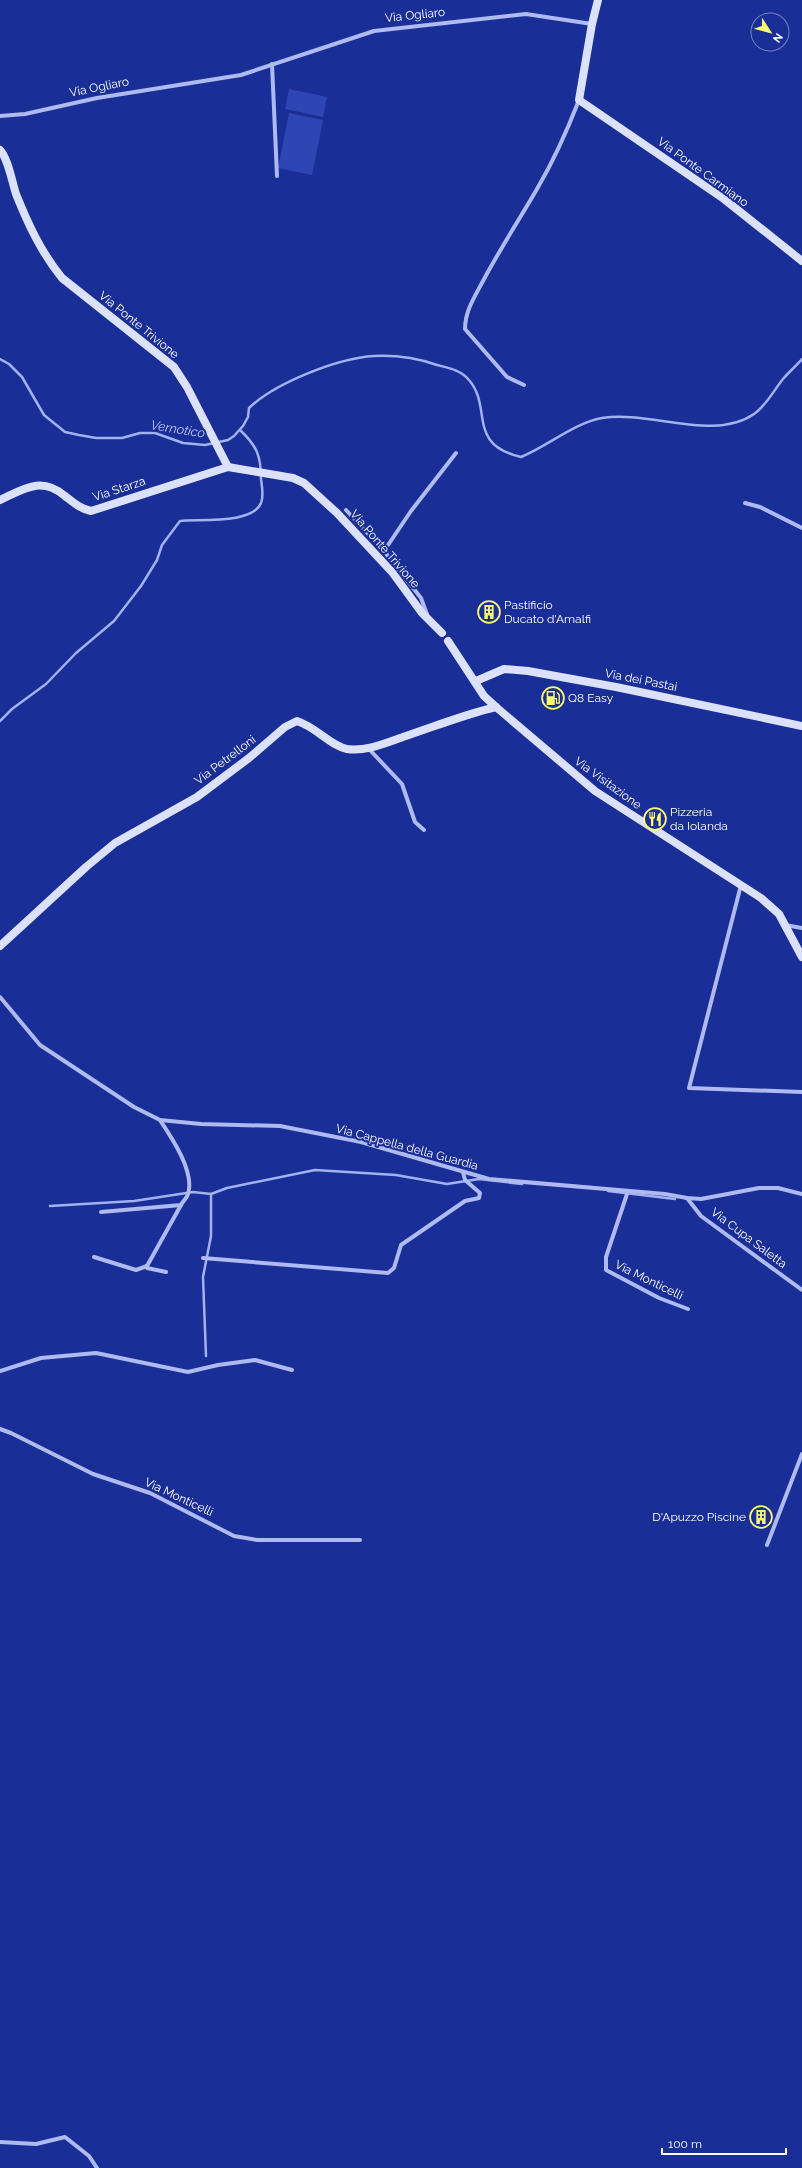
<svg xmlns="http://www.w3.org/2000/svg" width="802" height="2168" viewBox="0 0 802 2168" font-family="Raleway,sans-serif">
<rect width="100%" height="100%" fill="#1a2e97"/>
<g fill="#2e46b4">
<path d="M289,89L327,97L323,117L285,109Z"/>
<path d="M289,113L323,120L312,175L278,168Z"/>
</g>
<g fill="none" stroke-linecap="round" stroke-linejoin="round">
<g stroke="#a1b1f2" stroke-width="2.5">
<path d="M0,359L9,364L22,377L44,415L65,432L79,435L96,438H122L140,433H155L183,443L205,445L228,440L234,436L243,426L248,417L249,408C275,383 338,358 374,356C395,355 417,358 437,365C449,368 461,370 469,380C493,408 466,444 521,457C548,446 574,423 602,418C649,410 714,442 754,414C766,406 774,390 783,379C789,372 796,366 802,359"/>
<path d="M0,721L12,709L46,684L76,653L114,621L141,586L157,560L162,545L180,521C200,519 253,524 261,503C264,496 262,486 261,479C261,456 257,446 240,430"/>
<path d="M608,1191L675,1199"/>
<path d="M50,1206L134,1201L193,1192L211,1194L227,1188L315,1170L396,1175L447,1184L479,1179L522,1184"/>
<path d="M206,1356L203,1277L211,1236V1194"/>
</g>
<g stroke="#aebaf0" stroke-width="4">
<path d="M272,64L277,176"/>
<path d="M0,116L25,114L97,98L241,75L374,31L526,14L592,24"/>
<path d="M524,385L507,377L465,329C465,311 475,296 483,281C500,249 519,220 537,189C554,160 567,131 579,100"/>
<path d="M745,503L760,507L802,528"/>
<path d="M346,510L384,551"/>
<path d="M428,617L421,598L384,551L411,511L456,453"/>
<path d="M368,748L402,784L415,822L424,830"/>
<path d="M741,885L689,1088L802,1092"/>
<path d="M785,925L802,928"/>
<path d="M0,997L40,1045L134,1107L160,1120L201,1124L280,1126L361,1142L489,1179L665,1194L687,1198L701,1199L759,1188H778L802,1194"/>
<path d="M628,1191L606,1257V1270L659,1298L688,1309"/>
<path d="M687,1198L701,1216L802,1290"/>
<path d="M101,1212L181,1205C183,1201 187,1198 188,1194C195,1172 172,1138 160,1120"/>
<path d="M94,1257L136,1270L147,1266"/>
<path d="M203,1258L388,1273L394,1268L401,1245L465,1201L479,1198L480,1193L465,1180L463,1172"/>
<path d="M147,1266L181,1205"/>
<path d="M147,1266V1268L166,1272"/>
<path d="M0,1371L41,1358L96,1353L188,1372L218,1365L255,1360L292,1370"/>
<path d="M0,1429L11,1433L93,1474L150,1493L234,1536L257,1540H360"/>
<path d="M767,1545L802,1454"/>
<path d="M0,2142L36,2144L65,2137L89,2156L97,2168"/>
</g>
<g stroke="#dce1fb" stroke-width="8">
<path d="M598,0L592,24L579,100L724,199L802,261"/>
<path d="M0,150C8,158 12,182 16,194C28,224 41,252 62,278L174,367L187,387L228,467"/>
<path d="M0,500C24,489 41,476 65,496C74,503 79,508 91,511L228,467L293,478L304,483L337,513L392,572L422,613L442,633"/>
<path d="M448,641L484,696L496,707L595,791L761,898L779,914L802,957"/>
<path d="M476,681L504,669L528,671L616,687L802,726"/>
<path d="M0,946L86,867L115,843L197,797L249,758L285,727L297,721C316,727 331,746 347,749C366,752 388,742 406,736C436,726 466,714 496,707"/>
</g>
</g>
<defs>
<g id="building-ring" transform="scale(1.15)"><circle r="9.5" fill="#1a2e97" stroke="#fffd6d" stroke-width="1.5"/><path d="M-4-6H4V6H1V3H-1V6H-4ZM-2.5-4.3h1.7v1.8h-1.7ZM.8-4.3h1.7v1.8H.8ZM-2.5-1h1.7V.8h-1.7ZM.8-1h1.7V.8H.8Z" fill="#fffd6d"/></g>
<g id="fuel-ring" transform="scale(1.15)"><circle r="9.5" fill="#1a2e97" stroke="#fffd6d" stroke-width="1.5"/><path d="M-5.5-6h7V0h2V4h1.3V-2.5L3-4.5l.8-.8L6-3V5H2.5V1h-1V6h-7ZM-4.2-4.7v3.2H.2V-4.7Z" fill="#fffd6d"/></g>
<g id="restaurant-ring" transform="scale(1.15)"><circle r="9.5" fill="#1a2e97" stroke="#fffd6d" stroke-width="1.5"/><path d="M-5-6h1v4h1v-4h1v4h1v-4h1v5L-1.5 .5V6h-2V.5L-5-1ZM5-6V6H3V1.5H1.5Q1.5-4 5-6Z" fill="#fffd6d"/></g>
</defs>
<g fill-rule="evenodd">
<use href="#building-ring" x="489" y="612"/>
<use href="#fuel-ring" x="553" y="698"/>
<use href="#restaurant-ring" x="655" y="819"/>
<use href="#building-ring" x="761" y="1517"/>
</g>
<g text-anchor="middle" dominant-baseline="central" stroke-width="4" stroke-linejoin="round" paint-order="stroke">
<g font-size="12" fill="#fff" stroke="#1a2e97">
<text transform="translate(415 15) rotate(-6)">Via Ogliaro</text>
<text transform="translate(99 87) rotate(-11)">Via Ogliaro</text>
<text transform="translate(703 172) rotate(36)">Via Ponte Carmiano</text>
<text transform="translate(139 325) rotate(39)">Via Ponte Trivione</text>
<text transform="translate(119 489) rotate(-18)">Via Starza</text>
<text transform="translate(385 549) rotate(49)">Via Ponte Trivione</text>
<text transform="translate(641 680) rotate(11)">Via dei Pastai</text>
<text transform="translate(225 760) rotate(-37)">Via Petrelloni</text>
<text transform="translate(608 783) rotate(36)">Via Visitazione</text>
<text transform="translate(407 1147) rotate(15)">Via Cappella della Guardia</text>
<text transform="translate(749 1238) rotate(37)">Via Cupa Saletta</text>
<text transform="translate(649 1280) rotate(26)">Via Monticelli</text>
<text transform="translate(179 1497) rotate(25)">Via Monticelli</text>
</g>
<g font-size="12" fill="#fff" stroke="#1a2e97" text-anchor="start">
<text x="504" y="605">Pastificio<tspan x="504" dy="14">Ducato d'Amalfi</tspan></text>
<text x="568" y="698">Q8 Easy</text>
<text x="670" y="812">Pizzeria<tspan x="670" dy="14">da Iolanda</tspan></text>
<text x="746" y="1517" text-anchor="end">D'Apuzzo Piscine</text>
</g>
<g font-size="13" font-style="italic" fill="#bbc6f7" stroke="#1a2e97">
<text transform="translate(178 429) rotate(9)">Vernotico</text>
</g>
</g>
<g transform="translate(770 32) rotate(126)"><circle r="19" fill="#1a2e97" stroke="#7682c1"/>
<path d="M0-3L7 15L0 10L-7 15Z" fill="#fffd6d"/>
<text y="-6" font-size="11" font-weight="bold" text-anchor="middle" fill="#ffffff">N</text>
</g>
<path d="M662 2148v6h124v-6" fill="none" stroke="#ffffff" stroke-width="2"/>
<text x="668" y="2148" font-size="12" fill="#ffffff" stroke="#1a2e97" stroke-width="3" paint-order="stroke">100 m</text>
</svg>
